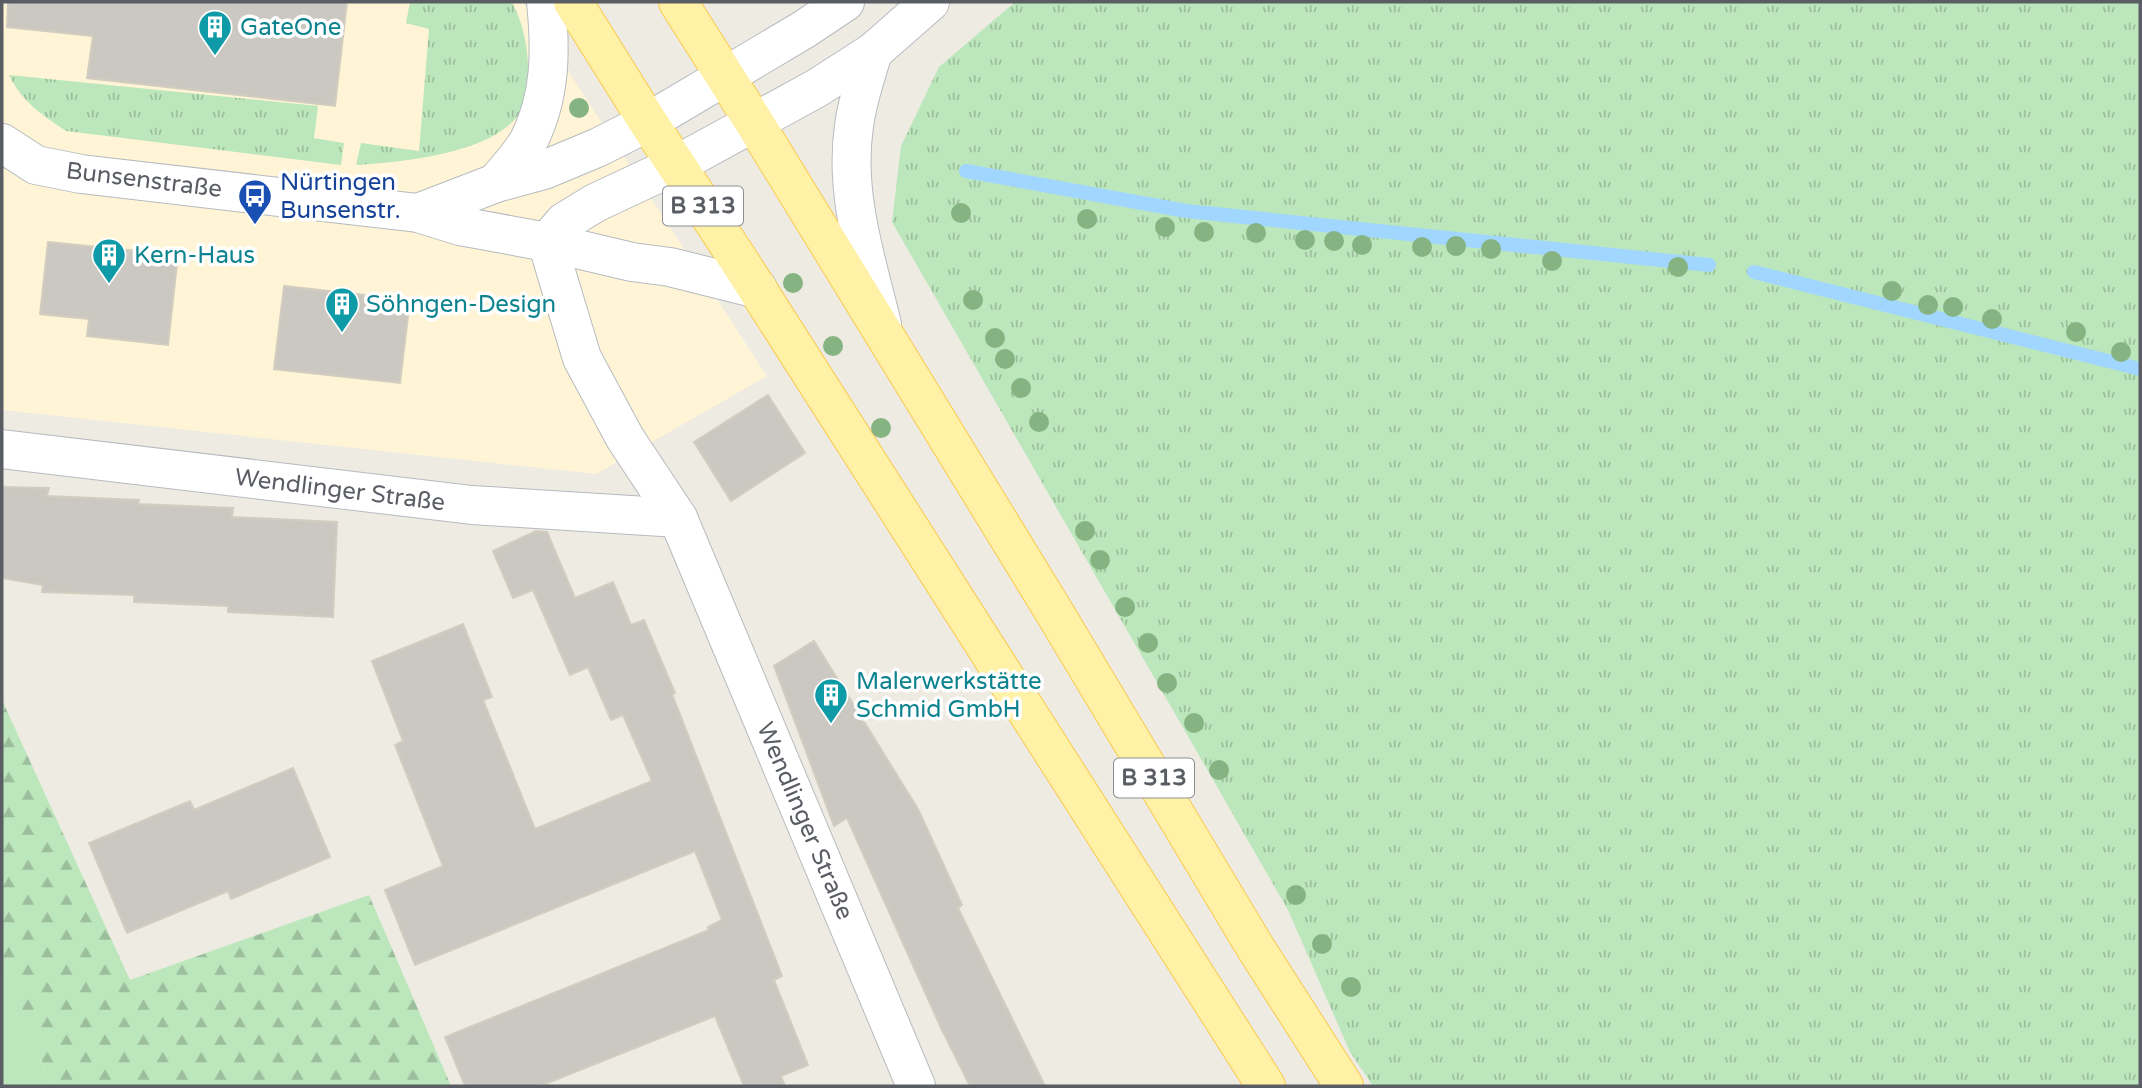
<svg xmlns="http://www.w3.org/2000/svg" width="2142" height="1088" viewBox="0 0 2142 1088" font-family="'Varela Round',sans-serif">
<defs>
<pattern id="grass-tufts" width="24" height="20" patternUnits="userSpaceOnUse" patternTransform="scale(1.75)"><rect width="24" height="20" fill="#bce7bc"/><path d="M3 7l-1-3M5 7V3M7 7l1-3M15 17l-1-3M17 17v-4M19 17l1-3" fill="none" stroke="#9cbe9c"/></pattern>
<pattern id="forest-firs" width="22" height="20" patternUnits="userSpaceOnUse" patternTransform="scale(1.75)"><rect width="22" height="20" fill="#bce7bc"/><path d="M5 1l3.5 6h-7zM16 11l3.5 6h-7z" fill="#9cbe9c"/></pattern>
</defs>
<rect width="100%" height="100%" fill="#eeebe2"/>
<path fill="#fff5d6" d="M2,2H523L767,376L596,474L2,410Z"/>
<g fill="url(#grass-tufts)">
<path d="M410,2H512C522,21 527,42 528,64C529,80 530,97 521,111C496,154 401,162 356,165L361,143L419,151L429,29L406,23Z"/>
<path d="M1015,2H2140V1086H1373L1350,1052L1288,910L892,222L901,146L939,67Z"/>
<path d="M9,75L318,106L314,138L344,143L341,165L66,131C42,115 22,102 9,75Z"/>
</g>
<path fill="url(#forest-firs)" d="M2,700L130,980L369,895L451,1086H51L2,956Z"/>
<path fill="#bce7bc" d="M2,956L51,1086H2Z"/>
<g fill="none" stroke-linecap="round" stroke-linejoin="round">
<g stroke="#a1d6ff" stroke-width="14">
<path d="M966,171L1186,211L1709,265"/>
<path d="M1754,272L2140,369"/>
</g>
</g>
<g fill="#cbc8c1" stroke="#d3cdc0" stroke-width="2">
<path d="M8,2H347L335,106L87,78L93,36L7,27Z"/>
<path d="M48,242L178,255L168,345L87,336L89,319L40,314Z"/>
<path d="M284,286L410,300L400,383L274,369Z"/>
<path d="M768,395L805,453L731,501L694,442Z"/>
<path d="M2,487L49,488L47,496L139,500L138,504L233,508L232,517L337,522L333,617L228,612V606L134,602V595L42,592L43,585L2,578Z"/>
<path d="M536,531L547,532L575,598L613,582L631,625L644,620L675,693L672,694L782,976L774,980L808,1065L781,1076L785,1086H744L715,1016L540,1086H465L445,1037L709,930L708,927L722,920L695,851L415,965L385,890L443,866L395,745L403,741L372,661L463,624L492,697L483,700L535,829L652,781L623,715L611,720L588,667L570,675L533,590L513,598L493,551Z"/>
<path d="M814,641L918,809L962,905L958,908L1045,1086H970L941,1028L847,818L834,826L774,666Z"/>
<path d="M293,768L330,857L231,899L228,891L127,933L89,843L190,801L194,810Z"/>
</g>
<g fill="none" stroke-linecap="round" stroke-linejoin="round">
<g stroke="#b7babf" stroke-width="40">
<g id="street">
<path d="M2,143L36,165L81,174L418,213L460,226L547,242L632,262L670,267L758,289"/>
<path d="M496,183C507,169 521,155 529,140C551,96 551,50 546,2"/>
<path d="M418,213L496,183L544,170L599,147L648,122"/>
<path d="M547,242L582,358L625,438L678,518L916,1086"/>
<path d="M547,242L564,222L595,203L676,165"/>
<path d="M2,449L472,505L678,518"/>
</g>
</g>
<g stroke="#b7bbc1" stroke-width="40">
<g id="secondary">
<path d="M873,52C866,76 857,101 854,126C844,193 866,259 882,324"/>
<path d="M648,122L803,30L845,2"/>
<path d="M676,165L817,88L873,52L930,2"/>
</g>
</g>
<g stroke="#faca4f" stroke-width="40">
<g id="primary">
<path d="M573,2L648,122L740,262L1266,1086"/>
<path d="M678,2L754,122L1053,610L1255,947L1344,1086"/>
</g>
</g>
<use href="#street" stroke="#fff" stroke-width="38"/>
<use href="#secondary" stroke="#fff" stroke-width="38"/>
<use href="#primary" stroke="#fff1a6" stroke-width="38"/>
</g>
<g fill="#85b382">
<circle cx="579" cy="108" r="10"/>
<circle cx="961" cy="213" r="10"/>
<circle cx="1087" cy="219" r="10"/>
<circle cx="1165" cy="227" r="10"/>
<circle cx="1204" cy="232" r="10"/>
<circle cx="1256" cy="233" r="10"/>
<circle cx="1305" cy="240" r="10"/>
<circle cx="1334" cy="241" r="10"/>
<circle cx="1362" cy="245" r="10"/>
<circle cx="1456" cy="246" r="10"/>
<circle cx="1422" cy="247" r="10"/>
<circle cx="1491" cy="249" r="10"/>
<circle cx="1552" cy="261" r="10"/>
<circle cx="1678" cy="267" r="10"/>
<circle cx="793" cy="283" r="10"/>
<circle cx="1892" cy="291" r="10"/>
<circle cx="973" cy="300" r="10"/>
<circle cx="1928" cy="305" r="10"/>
<circle cx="1953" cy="307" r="10"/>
<circle cx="1992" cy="319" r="10"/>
<circle cx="2076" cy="332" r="10"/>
<circle cx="995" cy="338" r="10"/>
<circle cx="833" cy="346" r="10"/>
<circle cx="2121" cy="352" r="10"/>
<circle cx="1005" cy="359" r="10"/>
<circle cx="1021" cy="388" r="10"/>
<circle cx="1039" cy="422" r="10"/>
<circle cx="881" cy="428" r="10"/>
<circle cx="1085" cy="531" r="10"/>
<circle cx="1100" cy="560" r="10"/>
<circle cx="1125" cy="607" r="10"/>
<circle cx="1148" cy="643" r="10"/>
<circle cx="1167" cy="683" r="10"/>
<circle cx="1194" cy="723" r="10"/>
<circle cx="1219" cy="770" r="10"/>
<circle cx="1296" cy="895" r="10"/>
<circle cx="1322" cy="944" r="10"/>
<circle cx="1351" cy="987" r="10"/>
</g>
<defs>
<g id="building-pin" transform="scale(1.75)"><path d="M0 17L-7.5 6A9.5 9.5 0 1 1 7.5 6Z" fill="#0f9aa8" stroke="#fff"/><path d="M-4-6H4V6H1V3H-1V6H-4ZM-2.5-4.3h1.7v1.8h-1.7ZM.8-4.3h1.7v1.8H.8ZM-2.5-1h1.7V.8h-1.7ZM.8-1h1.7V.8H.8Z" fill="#fff"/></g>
<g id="bus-pin" transform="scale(1.75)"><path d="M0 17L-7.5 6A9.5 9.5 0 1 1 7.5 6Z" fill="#1a4fb4" stroke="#fff"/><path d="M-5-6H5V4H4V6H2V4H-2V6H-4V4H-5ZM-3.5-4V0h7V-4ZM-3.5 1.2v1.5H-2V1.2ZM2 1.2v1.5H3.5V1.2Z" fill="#fff"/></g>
</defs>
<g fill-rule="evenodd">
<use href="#building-pin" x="215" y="27"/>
<use href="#bus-pin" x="255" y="196"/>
<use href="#building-pin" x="109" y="255"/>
<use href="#building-pin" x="342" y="304"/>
<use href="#building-pin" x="831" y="695"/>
</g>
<g text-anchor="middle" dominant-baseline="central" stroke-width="7" stroke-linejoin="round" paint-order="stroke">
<g fill="#fff" stroke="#8c8e92" stroke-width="2">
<rect x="663" y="186.5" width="80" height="39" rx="5"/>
<rect x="1114" y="758.5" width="80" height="39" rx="5"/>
</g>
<g font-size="23" font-weight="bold" fill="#5a5e64">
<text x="703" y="206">B 313</text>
<text x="1154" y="778">B 313</text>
</g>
<g font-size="24" fill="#0d838f" stroke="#fff" text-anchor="start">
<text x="240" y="27">GateOne</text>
<text x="134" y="255">Kern-Haus</text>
<text x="366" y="304">Söhngen-Design</text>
<text x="856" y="681">Malerwerkstätte<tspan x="856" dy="28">Schmid GmbH</tspan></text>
</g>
<g font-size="24" fill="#5a5e64" stroke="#fff">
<text transform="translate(144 180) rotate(7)">Bunsenstraße</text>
<text transform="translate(340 490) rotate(7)">Wendlinger Straße</text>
<text transform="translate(805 821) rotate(67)">Wendlinger Straße</text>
</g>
<g font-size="24" fill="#164399" stroke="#fff" text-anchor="start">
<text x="280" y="182">Nürtingen<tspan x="280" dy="28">Bunsenstr.</tspan></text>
</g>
</g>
<rect width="2142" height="1088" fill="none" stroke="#5a5e64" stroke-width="7"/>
</svg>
